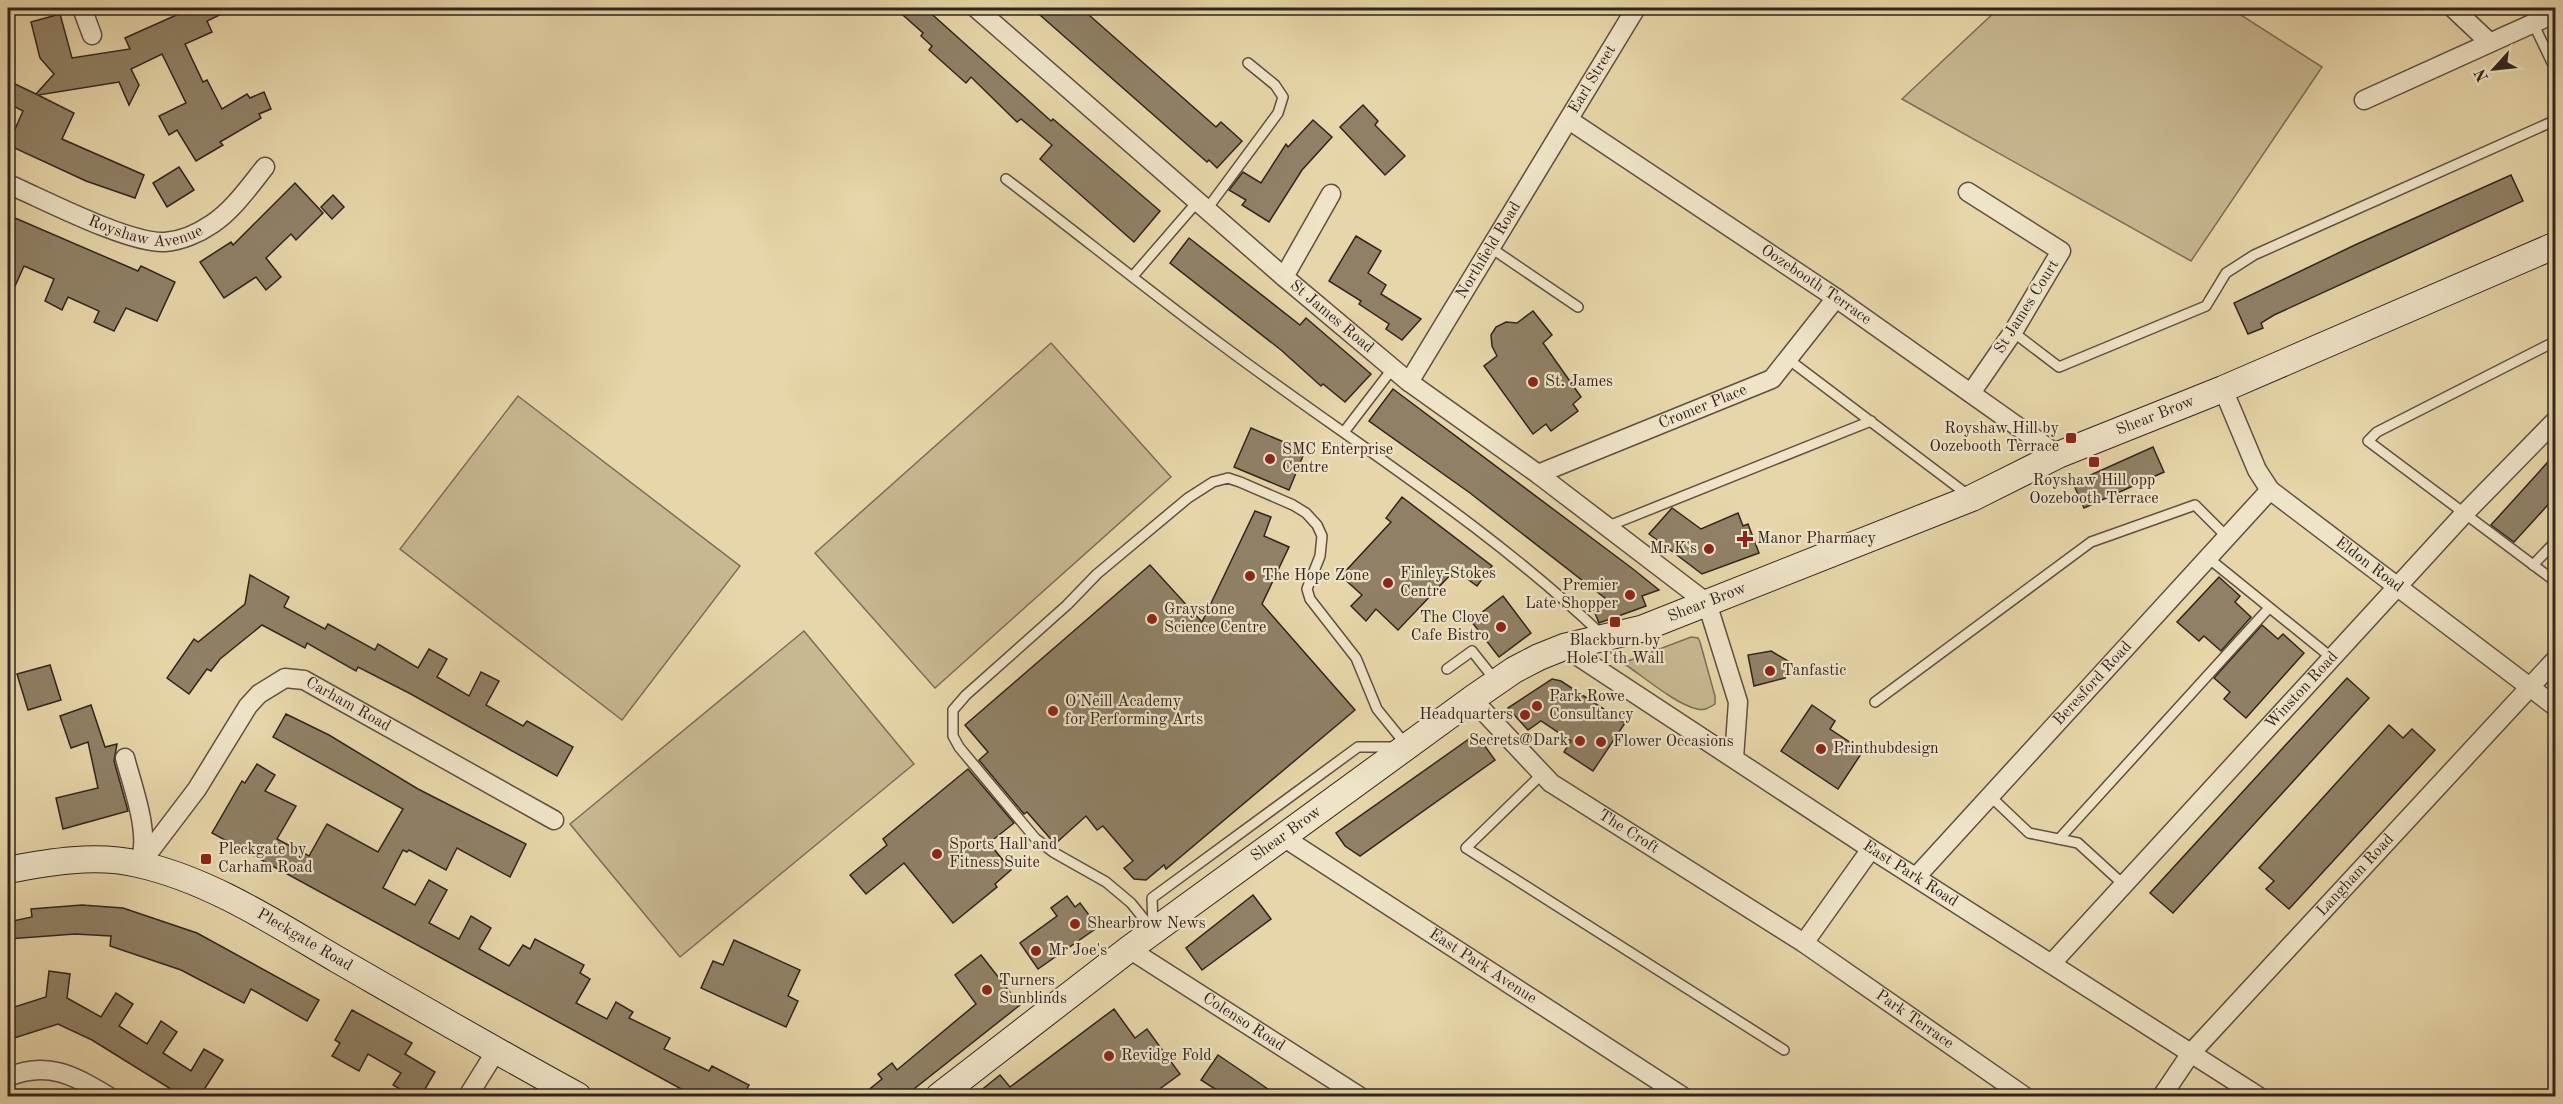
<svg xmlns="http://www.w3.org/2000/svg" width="2563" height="1104" viewBox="0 0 2563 1104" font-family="'Old Standard TT',serif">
<rect width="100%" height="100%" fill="#e7d6a9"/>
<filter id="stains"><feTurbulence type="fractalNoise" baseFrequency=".00333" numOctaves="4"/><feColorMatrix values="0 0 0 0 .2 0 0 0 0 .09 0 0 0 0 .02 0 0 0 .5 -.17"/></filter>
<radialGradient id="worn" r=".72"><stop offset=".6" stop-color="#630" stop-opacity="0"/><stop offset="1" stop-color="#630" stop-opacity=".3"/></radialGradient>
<g fill="#c8b891" stroke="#7d6e58" stroke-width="1.5">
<path d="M1999,8H2230L2322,67L2191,261L1902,99Z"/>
<path d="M1051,343L1171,477L935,688L815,553Z"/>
<path d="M518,396L740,566L622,720L400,549Z"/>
<path d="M804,631L914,764L680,957L570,824Z"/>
<path d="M1691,637L1698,638L1700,642L1715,696V704C1709,708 1704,711 1697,709C1675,704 1643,676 1623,663Z"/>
</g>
<g fill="#908166" stroke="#32241e" stroke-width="1.5">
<path d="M192,8H234L207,21L212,32L185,44L203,82L207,80L222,109L247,94L250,98L264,92L271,109L259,114L261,118L220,142L223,145L196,161L177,130L169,135L159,116L186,103L162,54L131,69L139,85L129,105L119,82L38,95L74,113L62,139L144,175L135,198L86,181L8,145L23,111L8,103V95L13,83L36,94L54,74L40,58L31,22L60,14L72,58L130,49L125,38Z"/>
<path d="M895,8H925L1051,121L1053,119L1160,211L1134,242L1040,159L1052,145L1021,119L1017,122L971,77L966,83L929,50L932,46L921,36L923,33Z"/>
<path d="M1032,8H1081L1216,127L1221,122L1242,141L1217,168L1209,160L1207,162Z"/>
<path d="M1363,105L1378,121L1375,125L1405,156L1385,175L1340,127Z"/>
<path d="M1313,120L1332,137L1302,170L1269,222L1242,205L1246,200L1229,190L1243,172L1261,183L1286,144L1288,147Z"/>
<path d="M179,167L194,190L167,207L153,183Z"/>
<path d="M2511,175L2523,201L2274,315L2261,323L2263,328L2248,334L2234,303L2357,244Z"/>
<path d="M295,183L323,213L296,240L291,234L266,258L281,277L266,290L256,277L224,298L200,262L231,242L233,245Z"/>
<path d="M333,195L344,207L332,219L321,207Z"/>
<path d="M8,215L138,271L141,266L175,282L157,321L126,308L114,331L94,322L99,311L68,297L62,310L45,301L54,279L24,266L8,302Z"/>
<path d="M1356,236L1381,251L1368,273L1386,285L1381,294L1421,319L1402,340L1386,329L1389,324L1359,304L1361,301L1329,281Z"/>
<path d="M1189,238L1300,325L1306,318L1371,374L1345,402L1323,384L1321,386L1281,350L1170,263Z"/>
<path d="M1533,311L1552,335L1543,343L1581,397L1573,404L1578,411L1551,431L1546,424L1533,434L1484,366L1497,356L1492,346L1491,335L1496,327L1506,322L1517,323Z"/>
<path d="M1393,389L1633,569L1659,590L1642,596L1646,606L1599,623L1593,608L1610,602L1470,493L1369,421Z"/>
<path d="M1251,428L1305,451L1289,490L1234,467Z"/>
<path d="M2153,447L2164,472L2084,508L2073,483Z"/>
<path d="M2556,453V496L2514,542L2491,525Z"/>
<path d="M1402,497L1492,566L1477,586L1455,570L1398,630L1376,609L1366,621L1351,606L1362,595L1341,576L1391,522L1386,518Z"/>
<path d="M1672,508L1701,529L1738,513L1743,526L1748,524L1759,553L1702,574L1649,534Z"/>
<path d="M1255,511L1271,517L1264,536L1289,547L1262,604L1355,710L1166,869L1164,865L1146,880L1134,879L1124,868L1133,861L1103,826L1097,830L1086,816L1055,844L1027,812L1024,814L979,760L988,752L965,725L1150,565L1202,622Z"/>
<path d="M250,575L289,597L284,607L325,629L328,624L375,650L378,644L418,668L429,649L447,659L437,677L469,696L481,672L499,681L486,705L523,726L527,721L573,747L557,776L409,693L358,667L356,671L307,643L305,648L262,625L220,659L211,671L207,669L189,694L167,678L194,639L198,642L245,604Z"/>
<path d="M2219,577L2240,596L2235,602L2251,617L2221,651L2204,636L2199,641L2177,622Z"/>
<path d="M1503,596L1531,633L1499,657L1471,621Z"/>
<path d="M2262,625L2278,639L2283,634L2304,653L2246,718L2224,699L2230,692L2214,678Z"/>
<path d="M1771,651L1793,664L1785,678L1754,686L1748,655Z"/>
<path d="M50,665L61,700L28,710L17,674Z"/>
<path d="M2347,678L2369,698L2173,913L2150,893Z"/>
<path d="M1552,679L1561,681L1625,723L1593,771L1564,752L1571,741L1541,721L1528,730L1508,708Z"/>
<path d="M91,705L105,747L117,744L114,761L128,811L63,829L56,798L98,788L88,742L71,748L60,716Z"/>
<path d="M1812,705L1835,721L1830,729L1863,751L1838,789L1781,751Z"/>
<path d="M286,714L329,735L418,789L526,844L510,877L457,848L446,870L409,850L407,852L403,850L383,888L415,905L429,880L447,890L429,923L459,939L471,916L491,928L479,949L509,966L523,945L530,949L535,939L584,965L580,973L590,979L576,1003L607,1019L616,1002L633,1012L629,1018L670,1038L664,1049L709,1071L712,1066L749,1085L743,1096H694L212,833L242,781L245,783L257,764L275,775L265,791L296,806L277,839L309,856L327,824L378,852L403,809L273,737Z"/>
<path d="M2389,725L2403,738L2412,729L2435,750L2289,909L2266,889L2274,881L2259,868Z"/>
<path d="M1476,734L1495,760L1360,856L1345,846L1336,833Z"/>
<path d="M968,769L1014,823L989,843L1011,870L995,884L997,887L953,923L904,863L866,894L850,875L887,845L883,839Z"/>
<path d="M1253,895L1271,919L1202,970L1186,948Z"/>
<path d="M1067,896L1075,907L1080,903L1098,927L1038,969L1020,943L1057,916L1051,908Z"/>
<path d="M82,905L123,908L197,933L319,1000L307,1021L251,989L244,1003L181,970L110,946L111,936L75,934L8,939V922L32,917L31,909Z"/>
<path d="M734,940L800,970L788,996L798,1001L786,1027L701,988L713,961L723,965Z"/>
<path d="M981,955L1020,1005L905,1096H861L882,1079L878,1074L892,1063L897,1070L976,1004L955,975Z"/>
<path d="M49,971L70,974L67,998L101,1017L116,993L133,1004L119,1026L147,1044L161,1021L177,1032L163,1053L191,1071L204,1049L223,1060L200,1096H182L92,1040L58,1024L8,1040V1009L46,997Z"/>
<path d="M1114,1009L1135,1038L1147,1029L1180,1074L1150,1096H974L1000,1075L1010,1087Z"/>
<path d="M352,1010L412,1043L405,1054L435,1072L422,1094L413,1089L410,1095L393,1085L401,1073L368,1054L359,1071L332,1056L340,1043L335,1040Z"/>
<path d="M1218,1055L1249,1076L1278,1096H1226L1201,1080Z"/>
</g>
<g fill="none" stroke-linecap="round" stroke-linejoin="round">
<g stroke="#5f5041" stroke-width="12">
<g id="service">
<path d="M2533,23L2556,71"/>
<path d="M1006,179C1080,235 1151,293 1226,348C1352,442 1487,525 1601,634"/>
<path d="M1207,209L1278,113L1283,97L1275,85L1248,63"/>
<path d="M1491,248L1578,307"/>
<path d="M1133,276L1198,201"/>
<path d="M2013,332L2059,367L2206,306L2226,273L2254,255L2556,120"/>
<path d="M2556,341L2377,432L2368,441L2556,582"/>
<path d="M1788,359L1968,495"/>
<path d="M1344,432L1393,368"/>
<path d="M1606,527L1871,421"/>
<path d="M2207,557L2332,658"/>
<path d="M2533,565L2556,541"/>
<path d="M1447,669L1472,651L1495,680"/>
<path d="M1875,702L2091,542L2195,505L2226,536"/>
<path d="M1542,774L1466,848L1784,1050"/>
<path d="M1990,796L2029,833L2078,843L2124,885"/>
<path d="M2059,839L2269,608"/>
<path d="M1153,926L1152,898L1358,747H1397"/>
<path d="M1152,929L1131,903L1106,882L1053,852L1035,838L959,747L953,736V710L966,695L1067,605L1097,574L1188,498L1213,482L1228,478L1240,482L1293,505L1306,513L1317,525L1322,536L1320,556L1307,589L1310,599L1356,658L1377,709L1407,746"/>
</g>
</g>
<g stroke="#5f5041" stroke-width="21">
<g id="minor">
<path d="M82,8L92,35"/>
<path id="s1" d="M976,8L1284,277L1409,382L1538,474L1707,603L1738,702L1734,758"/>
<path d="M2453,8L2489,42"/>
<path d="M2364,100L2556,13"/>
<path id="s2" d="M1569,120L1836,298L2058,455"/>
<path id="s3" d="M8,184C45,200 129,244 165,242C181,241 199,233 212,224C233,210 249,187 265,167"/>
<path d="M1968,192L2061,251L2013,332L1971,393"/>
<path d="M1284,277L1331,194"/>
<path id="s4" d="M1409,382L1636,8"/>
<path id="s5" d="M2223,389L2257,470L2270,490L2556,707"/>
<path id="s6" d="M1538,474L1772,379L1836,298"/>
<path id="s7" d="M1564,647L1871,849L2258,1096"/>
<path id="s8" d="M1472,699L1551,783L1804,943L2024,1096"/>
<path d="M125,758C132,785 152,837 139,862"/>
<path id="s9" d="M1283,837L1682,1096"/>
<path id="s10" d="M140,864L197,789L248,706L259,694L285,678L304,680L554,820"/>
<path id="s11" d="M1916,877L2270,490"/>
<path d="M1804,943L1871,849"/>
<path id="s12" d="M1129,949L1359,1096"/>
<path id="s13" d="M2052,963L2464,514L2556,420"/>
<path d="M8,1077C48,1060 74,1076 108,1096"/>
<path d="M468,1096L496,1051"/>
<path id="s14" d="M2162,1096L2191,1053L2556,659"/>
</g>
</g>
<g stroke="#32241e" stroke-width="28">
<g id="secondary">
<path id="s15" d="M8,870C49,862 96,854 138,864C210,880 275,923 338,960C418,1006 497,1052 578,1096"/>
<path id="s16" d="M939,1096L1129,949L1472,699L1514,670L1539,657L1564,647L1641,629L1972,498L2058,455L2223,389L2556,245"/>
</g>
</g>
<use href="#service" stroke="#efe4c7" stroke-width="9"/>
<use href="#minor" stroke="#efe4c7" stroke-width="18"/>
<use href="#secondary" stroke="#efe4c7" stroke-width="26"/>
</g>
<g fill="#8f2418" stroke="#efe4c7" stroke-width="2">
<circle cx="1533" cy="382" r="6"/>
<rect x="2065" y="432" width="12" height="12" rx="3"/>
<circle cx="1270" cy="459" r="6"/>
<rect x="2088" y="456" width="12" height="12" rx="3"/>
<path d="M1742 530h6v6h6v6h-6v6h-6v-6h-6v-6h6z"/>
<circle cx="1709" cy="549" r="6"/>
<circle cx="1250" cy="576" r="6"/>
<circle cx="1388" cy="583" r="6"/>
<circle cx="1630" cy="595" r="6"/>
<circle cx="1152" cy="619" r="6"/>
<rect x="1609" y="616" width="12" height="12" rx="3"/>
<circle cx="1501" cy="627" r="6"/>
<circle cx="1770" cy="671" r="6"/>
<circle cx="1537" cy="706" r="6"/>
<circle cx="1053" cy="711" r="6"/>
<circle cx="1525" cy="715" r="6"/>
<circle cx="1580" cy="741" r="6"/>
<circle cx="1601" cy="742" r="6"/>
<circle cx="1821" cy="749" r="6"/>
<circle cx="937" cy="854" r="6"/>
<rect x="200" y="853" width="12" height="12" rx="3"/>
<circle cx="1075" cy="924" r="6"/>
<circle cx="1036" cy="951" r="6"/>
<circle cx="987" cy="990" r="6"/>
<circle cx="1109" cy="1056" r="6"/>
</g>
<g text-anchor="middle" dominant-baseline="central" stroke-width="4.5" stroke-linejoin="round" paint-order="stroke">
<g font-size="16" fill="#32241e" stroke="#efe4c7">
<text stroke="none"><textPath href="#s4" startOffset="354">Earl Street</textPath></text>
<text stroke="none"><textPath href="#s3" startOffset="148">Royshaw Avenue</textPath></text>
<text stroke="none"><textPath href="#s4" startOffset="154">Northfield Road</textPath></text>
<text stroke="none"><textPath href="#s2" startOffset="297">Oozebooth Terrace</textPath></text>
<text transform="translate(2027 307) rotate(-58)">St James Court</text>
<text stroke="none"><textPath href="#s1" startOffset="471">St James Road</textPath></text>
<text stroke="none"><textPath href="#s6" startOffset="178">Cromer Place</textPath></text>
<text stroke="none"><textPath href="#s16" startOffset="1407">Shear Brow</textPath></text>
<text stroke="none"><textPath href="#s5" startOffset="236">Eldon Road</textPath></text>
<text stroke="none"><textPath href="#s16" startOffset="921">Shear Brow</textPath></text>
<text stroke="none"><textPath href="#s11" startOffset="262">Beresford Road</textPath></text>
<text stroke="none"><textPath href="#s13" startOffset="370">Winston Road</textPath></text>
<text stroke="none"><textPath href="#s10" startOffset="308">Carham Road</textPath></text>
<text stroke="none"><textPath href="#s8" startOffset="207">The Croft</textPath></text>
<text stroke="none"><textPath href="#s16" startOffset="435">Shear Brow</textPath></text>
<text stroke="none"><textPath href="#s7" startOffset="414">East Park Road</textPath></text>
<text stroke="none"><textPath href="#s14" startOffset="294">Langham Road</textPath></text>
<text stroke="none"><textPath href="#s15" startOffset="315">Pleckgate Road</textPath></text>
<text stroke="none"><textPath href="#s9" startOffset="238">East Park Avenue</textPath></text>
<text stroke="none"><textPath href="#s8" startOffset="549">Park Terrace</textPath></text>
<text stroke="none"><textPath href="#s12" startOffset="136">Colenso Road</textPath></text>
</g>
<g font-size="16" fill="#32241e" stroke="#efe4c7" text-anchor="start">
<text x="1545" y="382">St. James</text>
<text x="2059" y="429" text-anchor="end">Royshaw Hill by<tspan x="2059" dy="18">Oozebooth Terrace</tspan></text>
<text x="1282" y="450">SMC Enterprise<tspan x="1282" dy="18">Centre</tspan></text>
<text x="2094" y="481" text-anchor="middle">Royshaw Hill opp<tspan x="2094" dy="18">Oozebooth Terrace</tspan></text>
<text x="1757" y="539">Manor Pharmacy</text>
<text x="1697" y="549" text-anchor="end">Mr K's</text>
<text x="1400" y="574">Finley-Stokes<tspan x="1400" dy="18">Centre</tspan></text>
<text x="1262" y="576">The Hope Zone</text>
<text x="1618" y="586" text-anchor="end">Premier<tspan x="1618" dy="18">Late Shopper</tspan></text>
<text x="1164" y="610">Graystone<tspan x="1164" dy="18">Science Centre</tspan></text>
<text x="1489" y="618" text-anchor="end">The Clove<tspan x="1489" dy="18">Cafe Bistro</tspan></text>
<text x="1615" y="641" text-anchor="middle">Blackburn by<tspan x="1615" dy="18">Hole I'th Wall</tspan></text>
<text x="1782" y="671">Tanfastic</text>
<text x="1549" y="697">Park Rowe<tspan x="1549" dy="18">Consultancy</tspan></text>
<text x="1065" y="702">O'Neill Academy<tspan x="1065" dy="18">for Performing Arts</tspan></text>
<text x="1513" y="715" text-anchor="end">Headquarters</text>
<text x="1568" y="741" text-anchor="end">Secrets@Dark</text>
<text x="1613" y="742">Flower Occasions</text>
<text x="1833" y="749">Printhubdesign</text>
<text x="949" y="845">Sports Hall and<tspan x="949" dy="18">Fitness Suite</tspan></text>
<text x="218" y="850">Pleckgate by<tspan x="218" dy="18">Carham Road</tspan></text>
<text x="1087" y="924">Shearbrow News</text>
<text x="1048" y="951">Mr Joe's</text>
<text x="999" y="981">Turners<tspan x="999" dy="18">Sunblinds</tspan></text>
<text x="1121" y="1056">Revidge Fold</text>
</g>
</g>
<rect width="2563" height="1104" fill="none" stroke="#e7d6a9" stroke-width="30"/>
<rect x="9" y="9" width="2545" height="1086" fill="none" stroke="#32241e" stroke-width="3"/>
<rect x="15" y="15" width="2533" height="1074" fill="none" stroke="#32241e" stroke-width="1.5"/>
<g transform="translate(2494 69) rotate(243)" stroke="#efe4c7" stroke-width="4.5" paint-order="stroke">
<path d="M0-4.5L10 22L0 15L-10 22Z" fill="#32241e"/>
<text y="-9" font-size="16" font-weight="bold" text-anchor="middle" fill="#32241e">N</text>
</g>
<rect width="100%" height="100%" filter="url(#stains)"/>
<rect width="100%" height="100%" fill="url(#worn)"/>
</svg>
